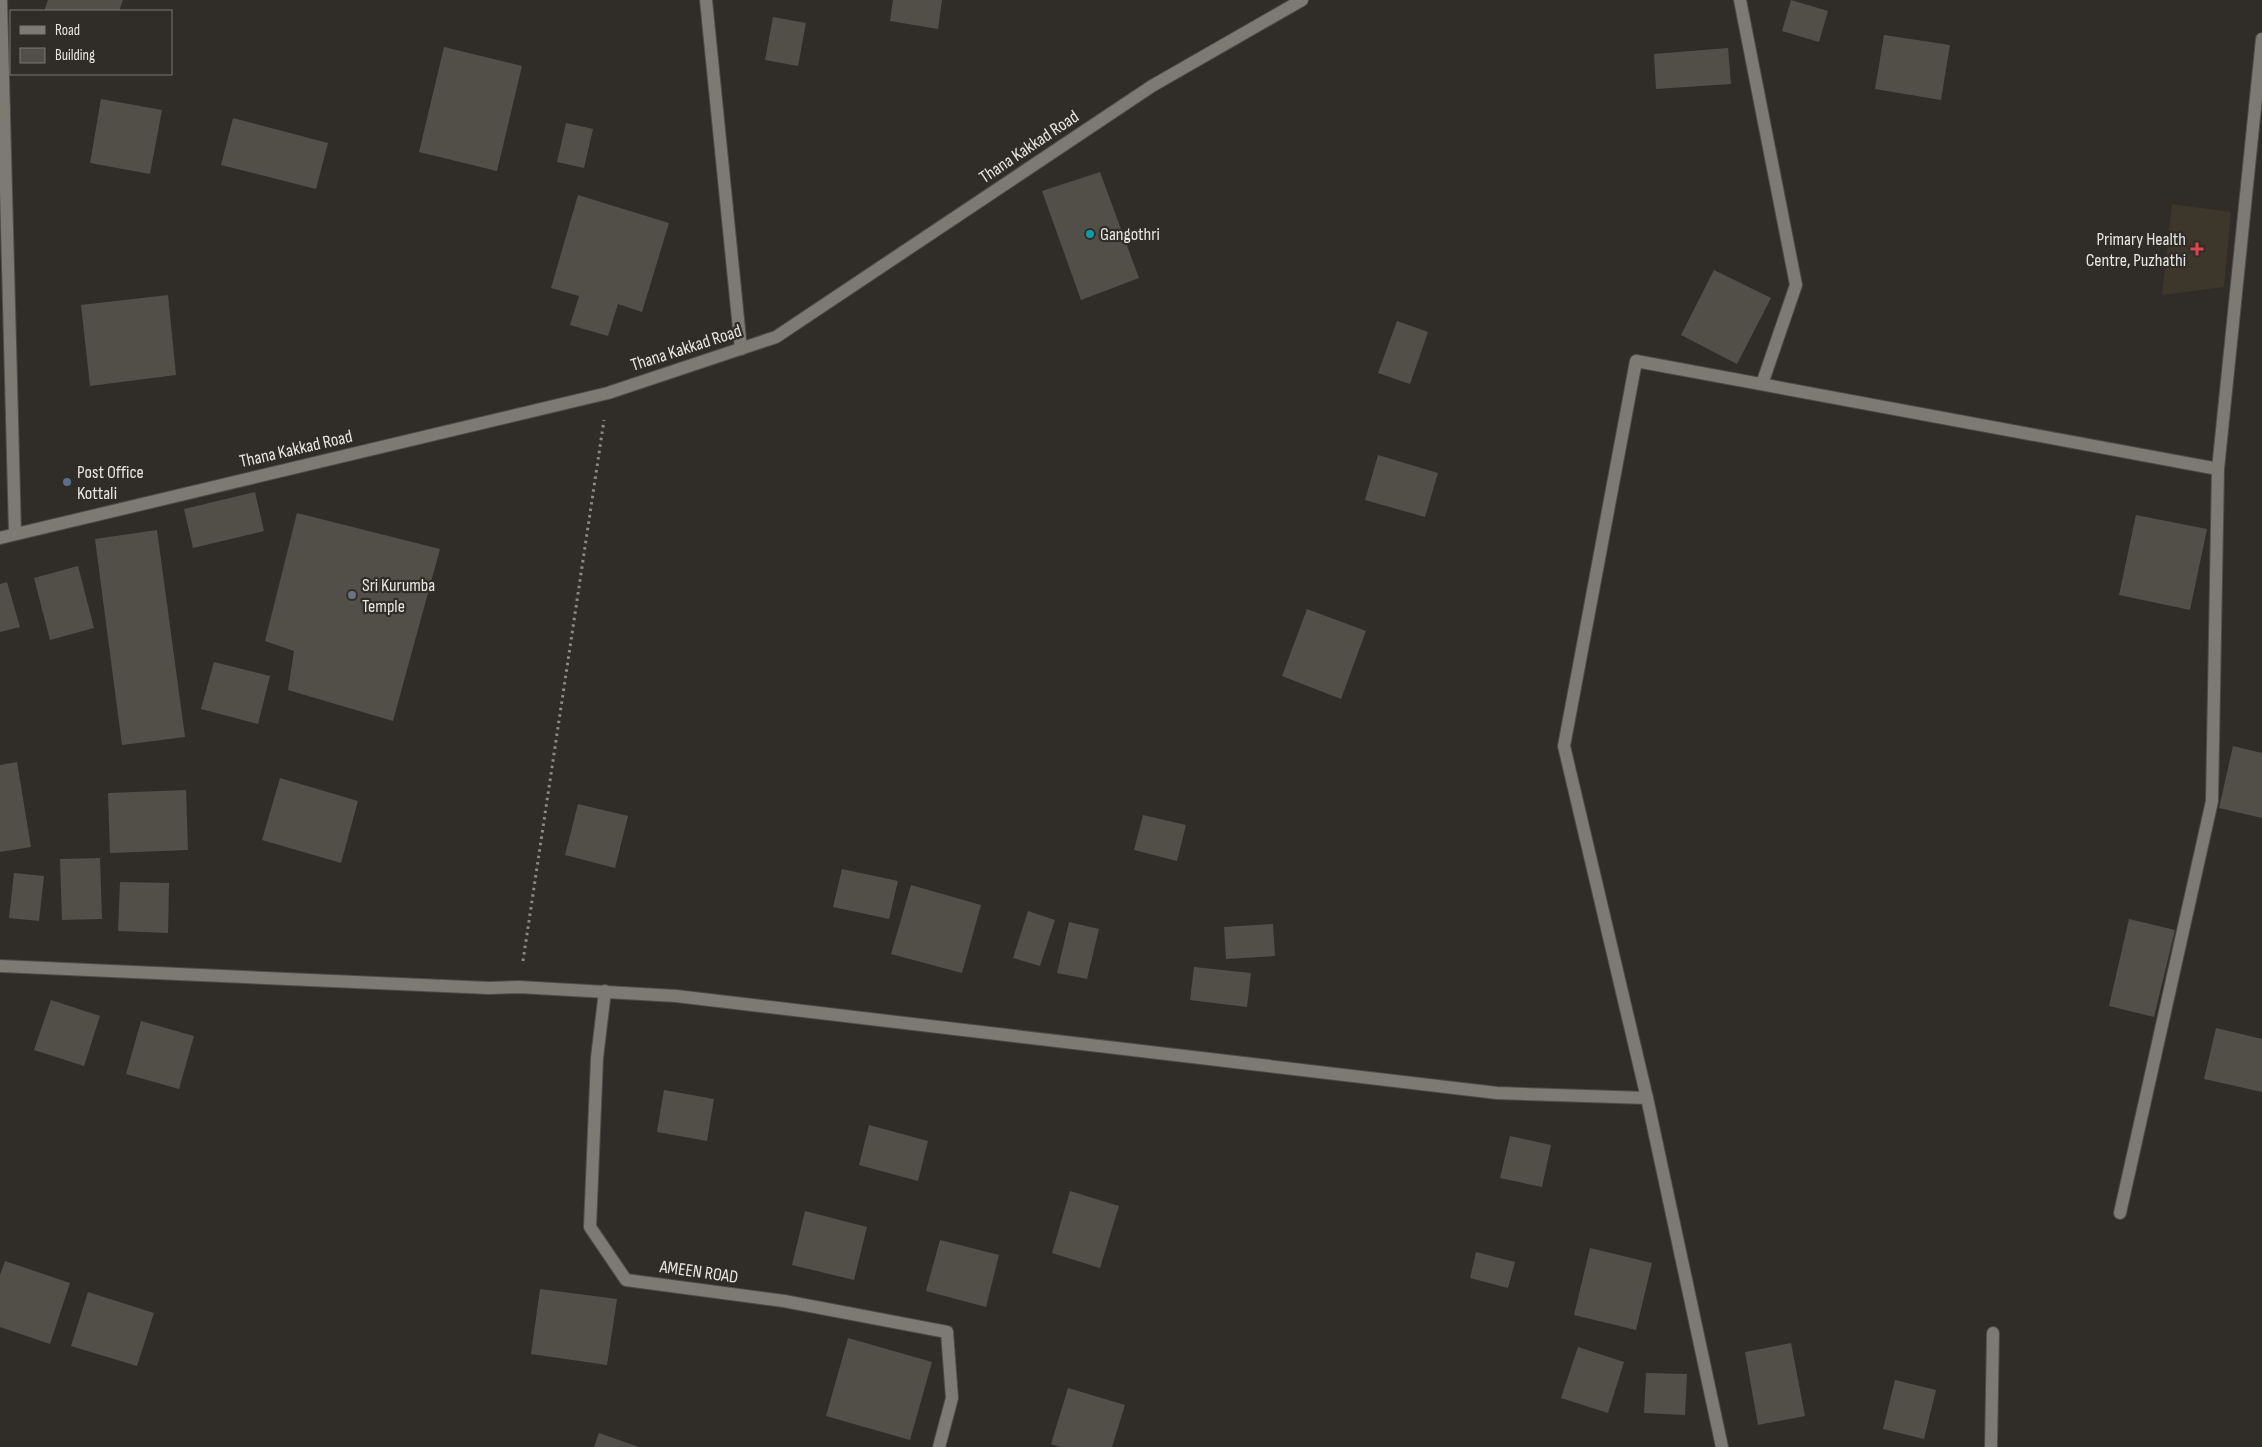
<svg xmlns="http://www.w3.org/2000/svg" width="2262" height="1447" viewBox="0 0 2262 1447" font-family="'Sofia Sans Condensed',sans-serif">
<rect width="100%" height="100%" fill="#302d28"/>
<path fill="#3c362b" d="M2172,204L2231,212L2224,287L2162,295Z"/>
<g fill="#524f49">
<path d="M48,0H123L119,11H44Z"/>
<path d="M893,0H942L938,29L890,21Z"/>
<path d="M1791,0L1828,11L1819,42L1782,31Z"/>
<path d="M773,17L806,23L798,66L765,60Z"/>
<path d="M1884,35L1950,45L1941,100L1875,89Z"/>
<path d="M444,47L522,66L497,171L419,152Z"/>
<path d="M1728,48L1731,84L1656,89L1654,54Z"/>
<path d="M101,99L162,110L150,174L90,163Z"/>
<path d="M233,118L328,143L316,189L221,165Z"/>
<path d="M566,123L593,129L584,168L557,162Z"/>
<path d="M1100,172L1139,278L1081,300L1042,191Z"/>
<path d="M578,195L669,223L642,312L618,304L608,336L570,325L579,296L551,288Z"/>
<path d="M1714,270L1771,298L1737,364L1681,335Z"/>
<path d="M168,295L176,375L90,386L81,305Z"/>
<path d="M1397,321L1428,332L1410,384L1378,373Z"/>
<path d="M1378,455L1438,473L1425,517L1365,500Z"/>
<path d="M255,492L264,531L193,548L184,509Z"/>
<path d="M297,513L440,549L393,721L288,690L294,651L265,641Z"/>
<path d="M2136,515L2207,529L2190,610L2119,595Z"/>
<path d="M157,530L185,737L122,745L95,539Z"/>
<path d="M78,566L94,628L50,640L34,578Z"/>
<path d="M7,582L20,627L0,632V584Z"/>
<path d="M1307,609L1366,631L1341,699L1282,676Z"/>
<path d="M214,662L270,676L258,724L201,709Z"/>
<path d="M2233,746L2262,753V818L2219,808Z"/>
<path d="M17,762L31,847L0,852V765Z"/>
<path d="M280,778L358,801L341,863L262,840Z"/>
<path d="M186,790L188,850L110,853L108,793Z"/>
<path d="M578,804L628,816L615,868L565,855Z"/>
<path d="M1143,815L1186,825L1177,861L1134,850Z"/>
<path d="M100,858L102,919L62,920L60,859Z"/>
<path d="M842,869L898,881L889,919L833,907Z"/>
<path d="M14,873L44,876L39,921L9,918Z"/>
<path d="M120,882L169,883L168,933L118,931Z"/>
<path d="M911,885L981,905L962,973L891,954Z"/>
<path d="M1028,911L1055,920L1040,966L1013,958Z"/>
<path d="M2129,919L2175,930L2154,1017L2109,1006Z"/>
<path d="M1069,922L1099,929L1087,979L1057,973Z"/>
<path d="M1273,924L1275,956L1226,959L1224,927Z"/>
<path d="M1194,967L1251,973L1247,1007L1190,1000Z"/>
<path d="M51,1000L100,1016L84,1066L34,1050Z"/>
<path d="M141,1021L194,1036L179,1089L126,1074Z"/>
<path d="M2216,1028L2262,1039V1092L2204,1079Z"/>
<path d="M664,1090L714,1099L707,1141L657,1132Z"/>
<path d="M869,1125L928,1141L918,1181L859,1165Z"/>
<path d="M1510,1136L1551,1145L1542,1187L1500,1178Z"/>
<path d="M1070,1191L1119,1206L1100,1268L1052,1253Z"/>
<path d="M805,1211L867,1227L854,1280L792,1265Z"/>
<path d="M940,1240L999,1255L986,1307L926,1291Z"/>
<path d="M1590,1248L1652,1263L1636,1330L1574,1315Z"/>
<path d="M1476,1252L1515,1262L1508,1288L1470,1278Z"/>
<path d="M5,1261L70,1283L50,1344L0,1327V1275Z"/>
<path d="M540,1289L617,1299L607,1365L531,1354Z"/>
<path d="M88,1292L154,1313L137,1366L71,1346Z"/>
<path d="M848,1338L932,1362L910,1440L826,1416Z"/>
<path d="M1791,1343L1805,1416L1758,1425L1745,1352Z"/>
<path d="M1578,1347L1624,1362L1608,1413L1561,1398Z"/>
<path d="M1646,1373L1687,1374L1685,1415L1644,1413Z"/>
<path d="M1895,1380L1936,1390L1924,1439L1883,1429Z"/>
<path d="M1068,1388L1125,1405L1112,1447H1060L1051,1444Z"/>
<path d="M599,1433L639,1447H594Z"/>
</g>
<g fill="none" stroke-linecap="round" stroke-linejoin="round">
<g stroke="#4e4b48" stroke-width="14">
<g id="minor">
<path d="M1,0L15,533"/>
<path d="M706,0L741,349"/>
<path d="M1740,0L1796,285L1762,384"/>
<path d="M0,966L489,988L519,987L676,996L1497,1093L1647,1098L1722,1447"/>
<path d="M605,991L597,1058L590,1227L626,1280L784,1301L947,1332L952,1398L939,1447"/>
<path d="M1647,1098L1564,746L1636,361L2218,469L2262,39"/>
<path d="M2120,1213L2212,801L2218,469"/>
<path d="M1991,1447L1993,1333"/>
</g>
</g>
<g stroke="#4e4b48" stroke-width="14">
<path id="secondary" d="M0,538L608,393L776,337L1152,86L1302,0"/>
</g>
<path stroke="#8c8a86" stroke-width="3" stroke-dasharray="2.5 4" stroke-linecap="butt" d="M523,961L604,420"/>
<use href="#minor" stroke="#7d7a74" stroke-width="12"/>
<use href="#secondary" stroke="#7d7a74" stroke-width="12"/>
</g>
<circle fill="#0f9aa8" stroke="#302d28" stroke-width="2" cx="1090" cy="234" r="5"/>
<path fill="#e0444e" stroke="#302d28" stroke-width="2" d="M2194.5 241.5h5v5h5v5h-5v5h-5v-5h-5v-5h5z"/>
<circle fill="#5c6f8a" stroke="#302d28" stroke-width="2" cx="67" cy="482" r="5"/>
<circle fill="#6b7280" stroke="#302d28" stroke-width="2" cx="352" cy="595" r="5"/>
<g text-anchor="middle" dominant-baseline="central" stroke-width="4.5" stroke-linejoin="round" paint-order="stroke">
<g font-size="18" fill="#e8e6e3" stroke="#302d28">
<text transform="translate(1029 147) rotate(-34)">Thana Kakkad Road</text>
<text transform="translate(686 348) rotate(-18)">Thana Kakkad Road</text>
<text transform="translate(296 449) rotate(-13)">Thana Kakkad Road</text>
<text transform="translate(699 1272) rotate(8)">AMEEN ROAD</text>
</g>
<g font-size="18" fill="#e8e6e3" stroke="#302d28" text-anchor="start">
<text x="1100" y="234">Gangothri</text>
<text x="2186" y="239" text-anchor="end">Primary Health<tspan x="2186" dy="21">Centre, Puzhathi</tspan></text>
<text x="77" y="472">Post Office<tspan x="77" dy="21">Kottali</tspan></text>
<text x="362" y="585">Sri Kurumba<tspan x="362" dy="21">Temple</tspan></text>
</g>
</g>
<rect x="10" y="10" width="162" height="65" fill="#302d28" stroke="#7a7773"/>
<rect x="20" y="26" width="25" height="8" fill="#7d7a74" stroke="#7a7773"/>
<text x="55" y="35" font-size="15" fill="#e8e6e3">Road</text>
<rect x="20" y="48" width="25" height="15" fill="#524f49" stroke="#7a7773"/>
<text x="55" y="60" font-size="15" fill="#e8e6e3">Building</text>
</svg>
